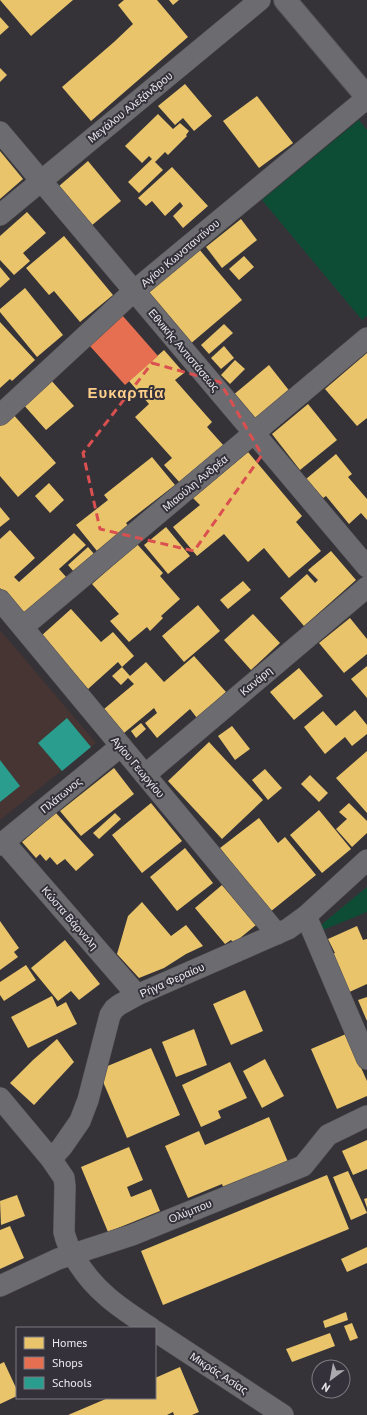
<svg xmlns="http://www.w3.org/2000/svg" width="367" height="1415" viewBox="0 0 367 1415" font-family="'PT Sans',sans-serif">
<rect width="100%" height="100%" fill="#353338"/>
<path fill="#463532" d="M0,630L96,743L0,820Z"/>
<g fill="#0e4d35">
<path d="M359,120L367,130V316L362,320L262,200Z"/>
<path d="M367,887V912L323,930L321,925Z"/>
</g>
<g fill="#e9c46a">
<path d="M0,0H73L31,36Z"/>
<path d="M124,0H157L188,37L91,121L62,87L114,42L133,24L118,5Z"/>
<path d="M169,0H179L173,5Z"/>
<path d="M0,17L9,27L0,35Z"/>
<path d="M0,68L7,75L0,82Z"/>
<path d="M185,84L212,116L194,131L183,118L175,125L158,106Z"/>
<path d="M257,96L293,143L259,168L223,121Z"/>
<path d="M158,114L173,129L180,123L189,131L186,135L187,136L168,155L165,152L155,162L163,170L139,193L128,182L152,159L149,156L142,163L125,146Z"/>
<path d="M0,151L23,179L0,199Z"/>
<path d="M88,161L121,201L91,226L58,187Z"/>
<path d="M172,167L208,206L183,228L173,216L183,206L180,202L165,216L152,201L146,206L138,198Z"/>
<path d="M27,212L46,233L23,253L30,261L14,275L0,260V236Z"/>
<path d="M241,219L257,240L222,268L206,247Z"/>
<path d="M64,236L113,295L80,322L54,291L49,295L26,268Z"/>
<path d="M199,249L242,300L189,345L146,293Z"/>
<path d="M244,256L254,267L239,280L229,269Z"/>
<path d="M0,267L10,279L0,288Z"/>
<path d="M25,288L63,335L37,357L0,312V309Z"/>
<path d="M0,322L35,360L12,381L10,379L0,388Z"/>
<path d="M224,324L233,333L209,354L201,345Z"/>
<path d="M224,346L234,358L221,369L211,358Z"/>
<path d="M164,350L184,373L175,380L212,422L207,427L224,446L181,484L164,465L172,458L135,417L149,404L129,381Z"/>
<path d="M367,353V418L357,426L325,389Z"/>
<path d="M235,360L245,369L230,384L221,375Z"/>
<path d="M269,365L291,393L255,423L232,396Z"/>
<path d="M50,379L74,406L46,430L22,403Z"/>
<path d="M308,404L337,440L300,470L272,434Z"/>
<path d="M12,413L56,463L18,497L0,476V424Z"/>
<path d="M248,452L302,516L296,522L321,551L289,578L264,548L248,562L224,534L197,556L173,527L200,505L193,498Z"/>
<path d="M336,454L352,474L348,477L367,499V520L361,513L349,524L326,496L323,498L306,479Z"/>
<path d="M152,457L175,485L126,523L129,527L97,551L76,525L108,500L104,495Z"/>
<path d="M49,483L64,500L50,513L35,496Z"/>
<path d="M0,507L10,519L0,527Z"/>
<path d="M166,527L190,556L168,574L144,545Z"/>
<path d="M10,530L35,558L14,577L19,582L74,533L86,545L59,569L67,578L20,621L6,595L0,588V539Z"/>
<path d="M137,544L163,573L160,576L180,599L161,616L163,618L150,631L147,627L129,642L110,621L119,614L92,584Z"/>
<path d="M88,547L95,555L75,573L68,565Z"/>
<path d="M331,551L356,580L304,626L280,598L307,574L315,583L318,580L308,570Z"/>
<path d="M243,581L251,590L228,609L220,600Z"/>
<path d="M198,605L220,631L184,662L162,636Z"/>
<path d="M71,609L101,642L113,632L134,656L122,667L118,662L88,689L41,636Z"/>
<path d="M253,614L280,643L251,670L224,640Z"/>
<path d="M350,618L367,639V654L344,673L319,643Z"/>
<path d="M194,656L226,692L197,718L190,709L157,738L145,723L157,713L154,708L124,733L104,709L134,684L128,678L121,685L112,676L122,667L130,676L146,662L164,682Z"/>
<path d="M367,666V698L351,679Z"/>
<path d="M299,668L323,696L294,720L270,692Z"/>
<path d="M355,710L367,725V734L352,746L345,737L325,754L304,727L323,711L336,726Z"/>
<path d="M141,723L146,729L136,738L131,731Z"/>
<path d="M232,726L250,749L235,760L218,736Z"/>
<path d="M209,742L263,800L222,839L168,781Z"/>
<path d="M367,751V813L336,778Z"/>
<path d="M114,768L134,794L81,836L60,811Z"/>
<path d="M265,769L282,788L268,800L252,780Z"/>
<path d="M310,775L328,793L319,802L301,784Z"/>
<path d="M151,803L182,841L142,873L112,835Z"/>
<path d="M349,803L367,821V833L352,847L336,829L347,819L339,812Z"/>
<path d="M319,810L351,849L322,873L290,835Z"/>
<path d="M56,813L94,855L76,871L65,859L57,865L50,857L46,861L40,854L36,858L22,842Z"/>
<path d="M115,813L121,819L99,839L93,833Z"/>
<path d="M259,818L278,843L285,837L316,875L270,912L220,848Z"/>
<path d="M185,848L213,883L177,911L150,877Z"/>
<path d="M222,885L256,925L234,943L231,940L225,944L195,908Z"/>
<path d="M142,902L171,936L186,925L203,946L186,954L164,968L139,978L117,954L128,916Z"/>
<path d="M0,921L19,948L14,952L18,957L0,970Z"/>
<path d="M357,926L363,940L367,939V984L345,994L329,955L335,953L328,939Z"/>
<path d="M65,940L100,984L79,1000L71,991L58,1001L31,968Z"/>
<path d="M26,965L36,980L4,1001L0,995V982Z"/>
<path d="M245,990L263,1031L231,1045L213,1004Z"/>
<path d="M52,996L57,1007L66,1002L77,1024L28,1048L11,1017Z"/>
<path d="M367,997V1021L358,1000Z"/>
<path d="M194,1029L207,1065L176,1077L162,1042Z"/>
<path d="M346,1034L367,1081V1096L337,1109L311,1049Z"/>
<path d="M57,1039L74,1062L34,1105L10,1083L33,1060Z"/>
<path d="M151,1048L180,1115L127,1138L98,1070Z"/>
<path d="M265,1059L284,1096L262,1108L243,1071Z"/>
<path d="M230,1062L247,1098L218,1111L221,1118L201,1127L182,1085Z"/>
<path d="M269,1117L288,1162L224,1189L222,1184L188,1198L165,1146L199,1131L205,1145Z"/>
<path d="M367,1140V1169L353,1175L342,1151Z"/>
<path d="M129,1147L143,1180L127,1187L131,1197L151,1189L160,1211L108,1232L81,1167Z"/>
<path d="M348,1171L367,1213L351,1220L333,1177Z"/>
<path d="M327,1175L349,1229L163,1305L141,1251Z"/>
<path d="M17,1195L25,1216L1,1225L0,1201Z"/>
<path d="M367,1198V1208L364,1199Z"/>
<path d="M10,1226L24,1258L0,1269V1230Z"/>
<path d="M367,1247V1263L347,1272L341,1259Z"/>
<path d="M346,1312L348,1320L325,1328L323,1321Z"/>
<path d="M352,1323L358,1338L350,1341L344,1326Z"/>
<path d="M330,1333L335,1346L292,1362L286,1349Z"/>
<path d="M4,1362L17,1390V1396L0,1404V1364Z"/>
<path d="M180,1367L199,1412L192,1415H174L173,1412L167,1415H68L108,1398H155V1378Z"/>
</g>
<path fill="#e76f51" d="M122,315L158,356L125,385L89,345Z"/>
<g fill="#2a9d8f">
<path d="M67,718L91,747L62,771L38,743Z"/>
<path d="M0,760L20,786L0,802Z"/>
</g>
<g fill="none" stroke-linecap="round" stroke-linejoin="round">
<g stroke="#535155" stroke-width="22">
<g id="street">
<path d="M0,132L367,567"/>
<path d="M0,215L260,0"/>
<path d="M0,415L134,291L367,98"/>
<path d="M0,600L277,934"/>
<path d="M23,627L367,338"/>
<path d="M145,775L367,587"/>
<path d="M4,842L137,995"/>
<path d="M0,845L121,746"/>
<path d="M306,916L367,1059"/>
<path d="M0,1098L51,1159L64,1178L65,1186L64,1232C66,1241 70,1250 75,1258C93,1290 120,1308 151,1328"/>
<path d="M51,1159L62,1147L80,1121L88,1100L110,1015L114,1009L119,1005L137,995L288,929L306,916L367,860"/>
<path d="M0,1286L58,1259L132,1235L303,1166L328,1135L367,1116"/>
<path d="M155,1331L283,1415"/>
</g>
</g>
<g stroke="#535155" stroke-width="24">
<path id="secondary" d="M285,0L367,97"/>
</g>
<use href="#street" stroke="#6c6b6f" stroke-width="21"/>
<use href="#secondary" stroke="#6c6b6f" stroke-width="22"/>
</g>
<path fill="none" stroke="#da4f50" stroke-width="3" stroke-dasharray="8 5" stroke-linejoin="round" d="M152,363L220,382L262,455L194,551L100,529L83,453Z"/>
<g text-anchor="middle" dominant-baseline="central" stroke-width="4" stroke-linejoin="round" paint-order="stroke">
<g font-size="11" fill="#eae9ee" stroke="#34313a">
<text transform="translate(130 107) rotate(-39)">Μεγάλου Αλεξάνδρου</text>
<text transform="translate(180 253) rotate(-40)">Αγίου Κωνσταντίνου</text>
<text transform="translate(184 350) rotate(50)">Εθνικής Αντιστάσεως</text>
<text transform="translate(195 483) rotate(-40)">Μιαούλη Ανδρέα</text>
<text transform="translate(256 681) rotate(-40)">Κανάρη</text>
<text transform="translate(138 767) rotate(50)">Αγίου Γεωργίου</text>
<text transform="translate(61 795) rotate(-39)">Πλάτωνος</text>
<text transform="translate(70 918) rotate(49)">Κώστα Βάρναλη</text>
<text transform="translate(172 980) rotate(-24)">Ρήγα Φεραίου</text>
<text transform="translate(190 1211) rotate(-22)">Ολύμπου</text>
<text transform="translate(219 1373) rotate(33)">Μικράς Ασίας</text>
</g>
<g font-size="15" font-weight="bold" letter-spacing="1" fill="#fcce8a" stroke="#34313a">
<text x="126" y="392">Ευκαρπία</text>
</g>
</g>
<rect x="16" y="1327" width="140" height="72" fill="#34313a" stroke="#7d7b82"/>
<rect x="24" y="1337" width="20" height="12" fill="#e9c46a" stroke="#7d7b82"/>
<text x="52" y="1347" font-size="12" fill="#eae9ee">Homes</text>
<rect x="24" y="1357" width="20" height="12" fill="#e76f51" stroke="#7d7b82"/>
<text x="52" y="1367" font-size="12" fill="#eae9ee">Shops</text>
<rect x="24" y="1377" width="20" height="12" fill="#2a9d8f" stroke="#7d7b82"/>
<text x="52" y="1387" font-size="12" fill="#eae9ee">Schools</text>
<g transform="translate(331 1379) rotate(212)"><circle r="19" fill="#34313a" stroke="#7d7b82"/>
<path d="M0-3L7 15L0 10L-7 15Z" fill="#aba9ae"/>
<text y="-6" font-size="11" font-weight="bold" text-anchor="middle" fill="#eae9ee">N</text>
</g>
</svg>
